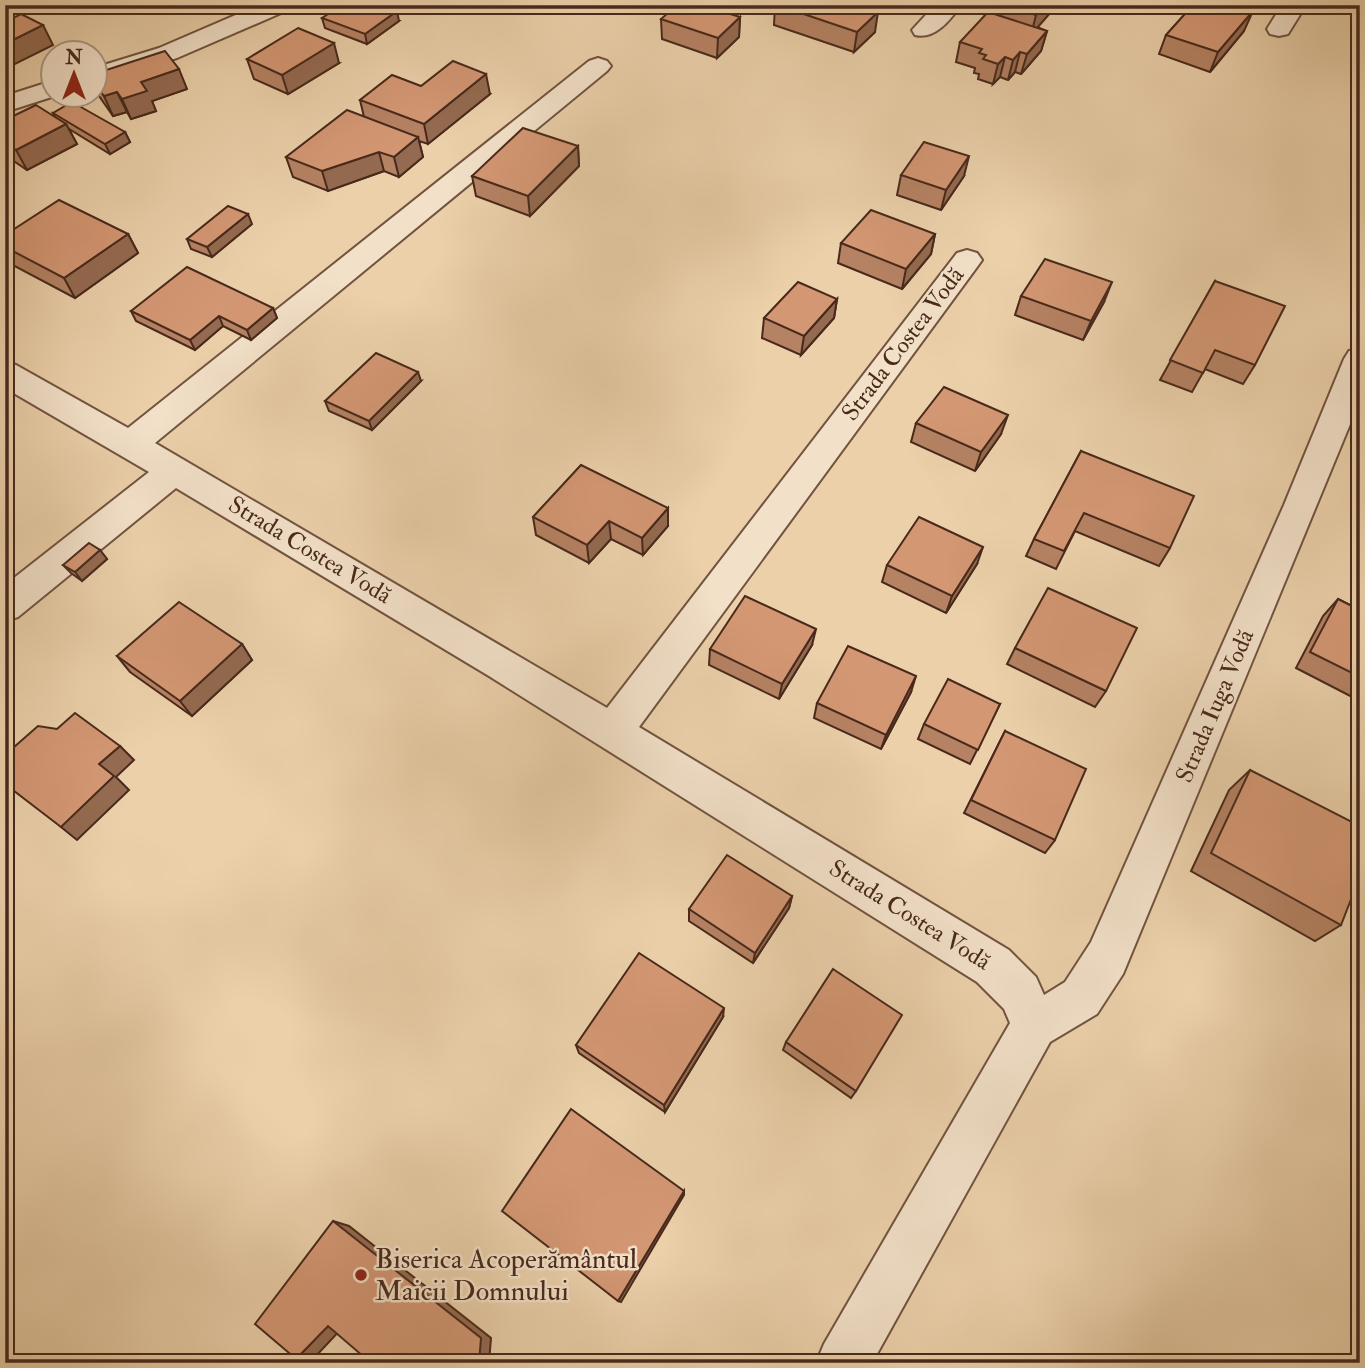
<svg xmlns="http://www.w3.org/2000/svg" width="1365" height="1368" viewBox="0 0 1365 1368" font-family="'IM FELL Double Pica',serif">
<rect width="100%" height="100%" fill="#ebd0aa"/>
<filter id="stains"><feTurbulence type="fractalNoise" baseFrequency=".00286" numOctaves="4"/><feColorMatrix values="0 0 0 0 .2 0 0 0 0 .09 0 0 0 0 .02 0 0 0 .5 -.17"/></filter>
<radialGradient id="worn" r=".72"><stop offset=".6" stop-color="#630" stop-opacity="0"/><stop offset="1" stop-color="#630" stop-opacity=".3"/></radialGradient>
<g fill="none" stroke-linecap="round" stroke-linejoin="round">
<g stroke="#71533f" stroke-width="4">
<g id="minor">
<path d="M259,5H292L288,10L177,58L94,83V68L159,48Z"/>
<path d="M935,5H961C950,20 935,40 915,35L912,30Z"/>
<path d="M1282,5H1306L1288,34L1279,36L1270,34L1267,29Z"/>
<path d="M598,58L607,61L611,66L607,71L155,443L607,708L957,253L967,250L977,253L982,260L977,267L639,727L1009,950L1036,977L1044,995L1065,982L1091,942L1284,505L1344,359L1349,351L1360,348V400L1123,974L1097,1014L1050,1042L872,1363H816L824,1344L1010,1023L1004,1009L977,982L489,676L176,488L18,617L5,621V585L149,472L5,388V362L16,365L128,428L589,61Z"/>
<path d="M52,81V94H61L5,112V96Z"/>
</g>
</g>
<use href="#minor" fill="#f2e0c8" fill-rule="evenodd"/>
</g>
<g fill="#b58263" stroke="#48291b" stroke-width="2">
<path d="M775,5H881L875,11V32L854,52L774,25Z"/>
<path d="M988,5H1057L1037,27L1047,31L1041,51L1021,74L1015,72L1008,80L1000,77L993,84L978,79L979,74L974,73L975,68L956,62L960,42L991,13L992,9L987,7Z"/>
<path d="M1193,5H1238L1237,6L1244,31L1210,72L1159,54L1166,35Z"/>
<path d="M740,17L739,37L717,58L662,39L661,19Z"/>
<path d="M322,18L399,21L367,44L325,28Z"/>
<path d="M247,59L339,63L288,94L254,79Z"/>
<path d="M94,74L187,89L152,101L156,111L131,119L127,112L113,116L99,96L94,87Z"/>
<path d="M421,86L490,94L428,144L419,141L423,157L399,177L384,171L328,191L293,177L286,157L364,117L360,100Z"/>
<path d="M53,113L125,132L130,142L110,154L69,129L77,144L27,170L5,155V120L55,117Z"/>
<path d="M578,146L579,166L530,216L476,196L472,176Z"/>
<path d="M901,175L964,176L941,210L897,195Z"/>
<path d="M252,224L212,257L191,249L187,239Z"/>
<path d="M128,234L138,253L75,298L7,262L5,258V235Z"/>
<path d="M935,234L931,254L902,289L838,263L841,243Z"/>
<path d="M1215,281L1255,365L1243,384L1205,369L1192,392L1160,380Z"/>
<path d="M1021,296L1104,302L1083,340L1015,315Z"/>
<path d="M837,299L834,318L801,355L762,338L764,318Z"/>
<path d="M273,308L277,318L251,340L223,326L195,350L136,321L131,311Z"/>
<path d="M421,381L372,430L329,411L325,401Z"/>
<path d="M916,423L1001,434L975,471L911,442Z"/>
<path d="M1081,451L1170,548L1159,566L1075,531L1056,569L1026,556L1034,539Z"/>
<path d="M581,465L668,526L643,555L611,539L589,563L536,535L533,517Z"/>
<path d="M100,550L107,559L82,581L71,573L63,565Z"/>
<path d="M977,564L946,613L882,582L887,565Z"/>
<path d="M1338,599L1360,610V701L1296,668L1323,616Z"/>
<path d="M242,644L252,660L192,716L130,672L117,656Z"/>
<path d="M812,645L779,699L709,665L710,649Z"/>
<path d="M1015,648L1106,691L1095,707L1007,664Z"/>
<path d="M911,692L881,749L814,718L817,703Z"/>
<path d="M1000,704L970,764L918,739L924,724Z"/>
<path d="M1005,731L1055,840L1045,853L964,813Z"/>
<path d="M1250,770L1341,925L1315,941L1191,871L1229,790Z"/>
<path d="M792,896L789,908L753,963L689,921V909Z"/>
<path d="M723,1017L665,1112L579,1053L576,1045Z"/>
<path d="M786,1042L856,1091L851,1098L783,1050Z"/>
</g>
<g fill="#946a50" stroke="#48291b" stroke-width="2">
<path d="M866,5H881L864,20Z"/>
<path d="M1045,5H1057L1031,35L1036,15Z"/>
<path d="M397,11L399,21L367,44L365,34Z"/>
<path d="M1253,11L1244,31L1210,72L1218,52Z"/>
<path d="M878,12L875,32L854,52L857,32Z"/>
<path d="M740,17L739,37L717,58L718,38Z"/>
<path d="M43,25L53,45L5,69V44Z"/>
<path d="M1047,31L1041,51L1021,74L1027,54Z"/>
<path d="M334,43L339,63L288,94L282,75Z"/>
<path d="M1020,52L1015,72L1008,80L1013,60Z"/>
<path d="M1005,57L1000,77L993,84L998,64Z"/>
<path d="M179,69L187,89L152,101L156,111L131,119L122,99L141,82Z"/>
<path d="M486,74L490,94L428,144L424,124Z"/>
<path d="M117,92L127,112L113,116L104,96Z"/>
<path d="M66,124L77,144L27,170L16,150Z"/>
<path d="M125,132L130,142L110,154L105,144Z"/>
<path d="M418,137L423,157L399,177L394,157Z"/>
<path d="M578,146L579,166L530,216L528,196Z"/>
<path d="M379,152L384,171L328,191L322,171Z"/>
<path d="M969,156L964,176L941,210L946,190Z"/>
<path d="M248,214L252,224L212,257L207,247Z"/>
<path d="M128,234L138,253L75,298L64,278Z"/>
<path d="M935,234L931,254L902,289L906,269Z"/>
<path d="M1112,282L1104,302L1083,340L1091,321Z"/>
<path d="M837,299L834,318L801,355L804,336Z"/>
<path d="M273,308L277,318L251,340L247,330Z"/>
<path d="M219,316L223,326L195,350L190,340Z"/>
<path d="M418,372L421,381L372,430L369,421Z"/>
<path d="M1008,415L1001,434L975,471L981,452Z"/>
<path d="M668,508V526L643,555L642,538Z"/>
<path d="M609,521L611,539L589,563L587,545Z"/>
<path d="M983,547L977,564L946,613L952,596Z"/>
<path d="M100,550L107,559L82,581L75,572Z"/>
<path d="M816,629L812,645L779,699L782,684Z"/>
<path d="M242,644L252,660L192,716L180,701Z"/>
<path d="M916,676L911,692L881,749L886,735Z"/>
<path d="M120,746L134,760L116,777L129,790L77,840L61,827L99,764Z"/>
<path d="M792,896L789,908L753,963L755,953Z"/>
<path d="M724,1008L723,1017L665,1112L664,1105Z"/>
<path d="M684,1191V1195L621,1302L618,1301Z"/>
<path d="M333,1221L349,1226L491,1338L489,1363H479Z"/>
<path d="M328,1326H344L314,1358L296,1359Z"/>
</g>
<g fill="#d39773" stroke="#48291b" stroke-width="2">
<path d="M342,5H381L397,11L365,34L322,18Z"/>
<path d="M677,5H701L740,17L718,38L661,19Z"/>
<path d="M777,5H857L878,12L857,32Z"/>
<path d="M1006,5H1045L1036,15Z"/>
<path d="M1193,5H1234L1253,11L1218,52L1166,35Z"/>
<path d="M988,12L1047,31L1027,54L1020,52L1013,60L1005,57L998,64L983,59L986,55L979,53L982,49L960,42Z"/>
<path d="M21,14L43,25L5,44V22Z"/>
<path d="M298,28L334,43L282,75L247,59Z"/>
<path d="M165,51L179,69L141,82L147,91L122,99L117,92L104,96L94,83V74Z"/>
<path d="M453,61L486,74L424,124L360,100L392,75L421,86Z"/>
<path d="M72,102L125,132L105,144L53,113Z"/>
<path d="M36,105L66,124L16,150L5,143V120Z"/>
<path d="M347,110L418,137L394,157L379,152L322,171L286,157Z"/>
<path d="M523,128L578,146L528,196L472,176Z"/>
<path d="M924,142L969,156L946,190L901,175Z"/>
<path d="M59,200L128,234L64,278L5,247V235Z"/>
<path d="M228,206L248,214L207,247L187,239Z"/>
<path d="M871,210L935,234L906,269L841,243Z"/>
<path d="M1045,259L1112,282L1091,321L1021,296Z"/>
<path d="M187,267L273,308L247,330L219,316L190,340L131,311Z"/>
<path d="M1215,281L1285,306L1255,365L1215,350L1203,373L1170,360Z"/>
<path d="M798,282L837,299L804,336L764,318Z"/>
<path d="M376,353L418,372L369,421L325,401Z"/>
<path d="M944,387L1008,415L981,452L916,423Z"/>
<path d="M1081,451L1194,496L1170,548L1084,513L1064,551L1034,539Z"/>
<path d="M581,465L668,508L642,538L609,521L587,545L533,517Z"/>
<path d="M919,517L983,547L952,596L887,565Z"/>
<path d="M89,543L100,550L75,572L63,565Z"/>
<path d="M1048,588L1137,628L1106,691L1015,648Z"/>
<path d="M745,596L816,629L782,684L710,649Z"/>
<path d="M1338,599L1360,610V677L1310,652Z"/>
<path d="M179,602L242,644L180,701L117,656Z"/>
<path d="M848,646L916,676L886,735L817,703Z"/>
<path d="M948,679L1000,704L978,750L924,724Z"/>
<path d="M75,713L120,746L99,764L114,776L61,827L5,784V755L38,726L57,729Z"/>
<path d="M1005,731L1086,769L1055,840L971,800Z"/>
<path d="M1250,770L1360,826V876L1341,925L1211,853Z"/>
<path d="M727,855L792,896L755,953L689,909Z"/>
<path d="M639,953L724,1008L664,1105L576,1045Z"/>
<path d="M833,969L902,1015L856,1091L786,1042Z"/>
<path d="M571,1109L684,1191L618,1301L502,1211Z"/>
<path d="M333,1221L481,1338L479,1363H371L328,1326L296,1359L255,1324Z"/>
</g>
<circle fill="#8f2418" stroke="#f2e0c8" stroke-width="2.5" cx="361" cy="1275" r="7"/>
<g text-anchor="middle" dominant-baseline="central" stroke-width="5" stroke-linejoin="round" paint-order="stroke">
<g font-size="24" fill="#48291b" stroke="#f2e0c8">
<text transform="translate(903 344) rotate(-53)">Strada Costea Vodă</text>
<text transform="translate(310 550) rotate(31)">Strada Costea Vodă</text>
<text transform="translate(1215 706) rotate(-67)">Strada Iuga Vodă</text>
<text transform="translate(910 915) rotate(32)">Strada Costea Vodă</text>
</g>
<g font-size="28" fill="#48291b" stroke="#f2e0c8" text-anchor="start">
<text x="375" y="1259">Biserica Acoperământul<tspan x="375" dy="32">Maicii Domnului</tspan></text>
</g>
</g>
<rect width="1365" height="1368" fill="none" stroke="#ebd0aa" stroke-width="28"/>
<rect x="7" y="7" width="1351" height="1354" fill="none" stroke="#48291b" stroke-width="3.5"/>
<rect x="14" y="14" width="1337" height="1340" fill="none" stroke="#48291b" stroke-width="2"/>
<g transform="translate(74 74)"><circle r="33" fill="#f2e0c8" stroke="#ae9783" stroke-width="2"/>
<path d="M0-5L12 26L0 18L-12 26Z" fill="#8f2418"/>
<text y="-10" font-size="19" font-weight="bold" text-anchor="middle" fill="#48291b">N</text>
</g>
<rect width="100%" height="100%" filter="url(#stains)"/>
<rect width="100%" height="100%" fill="url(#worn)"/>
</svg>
